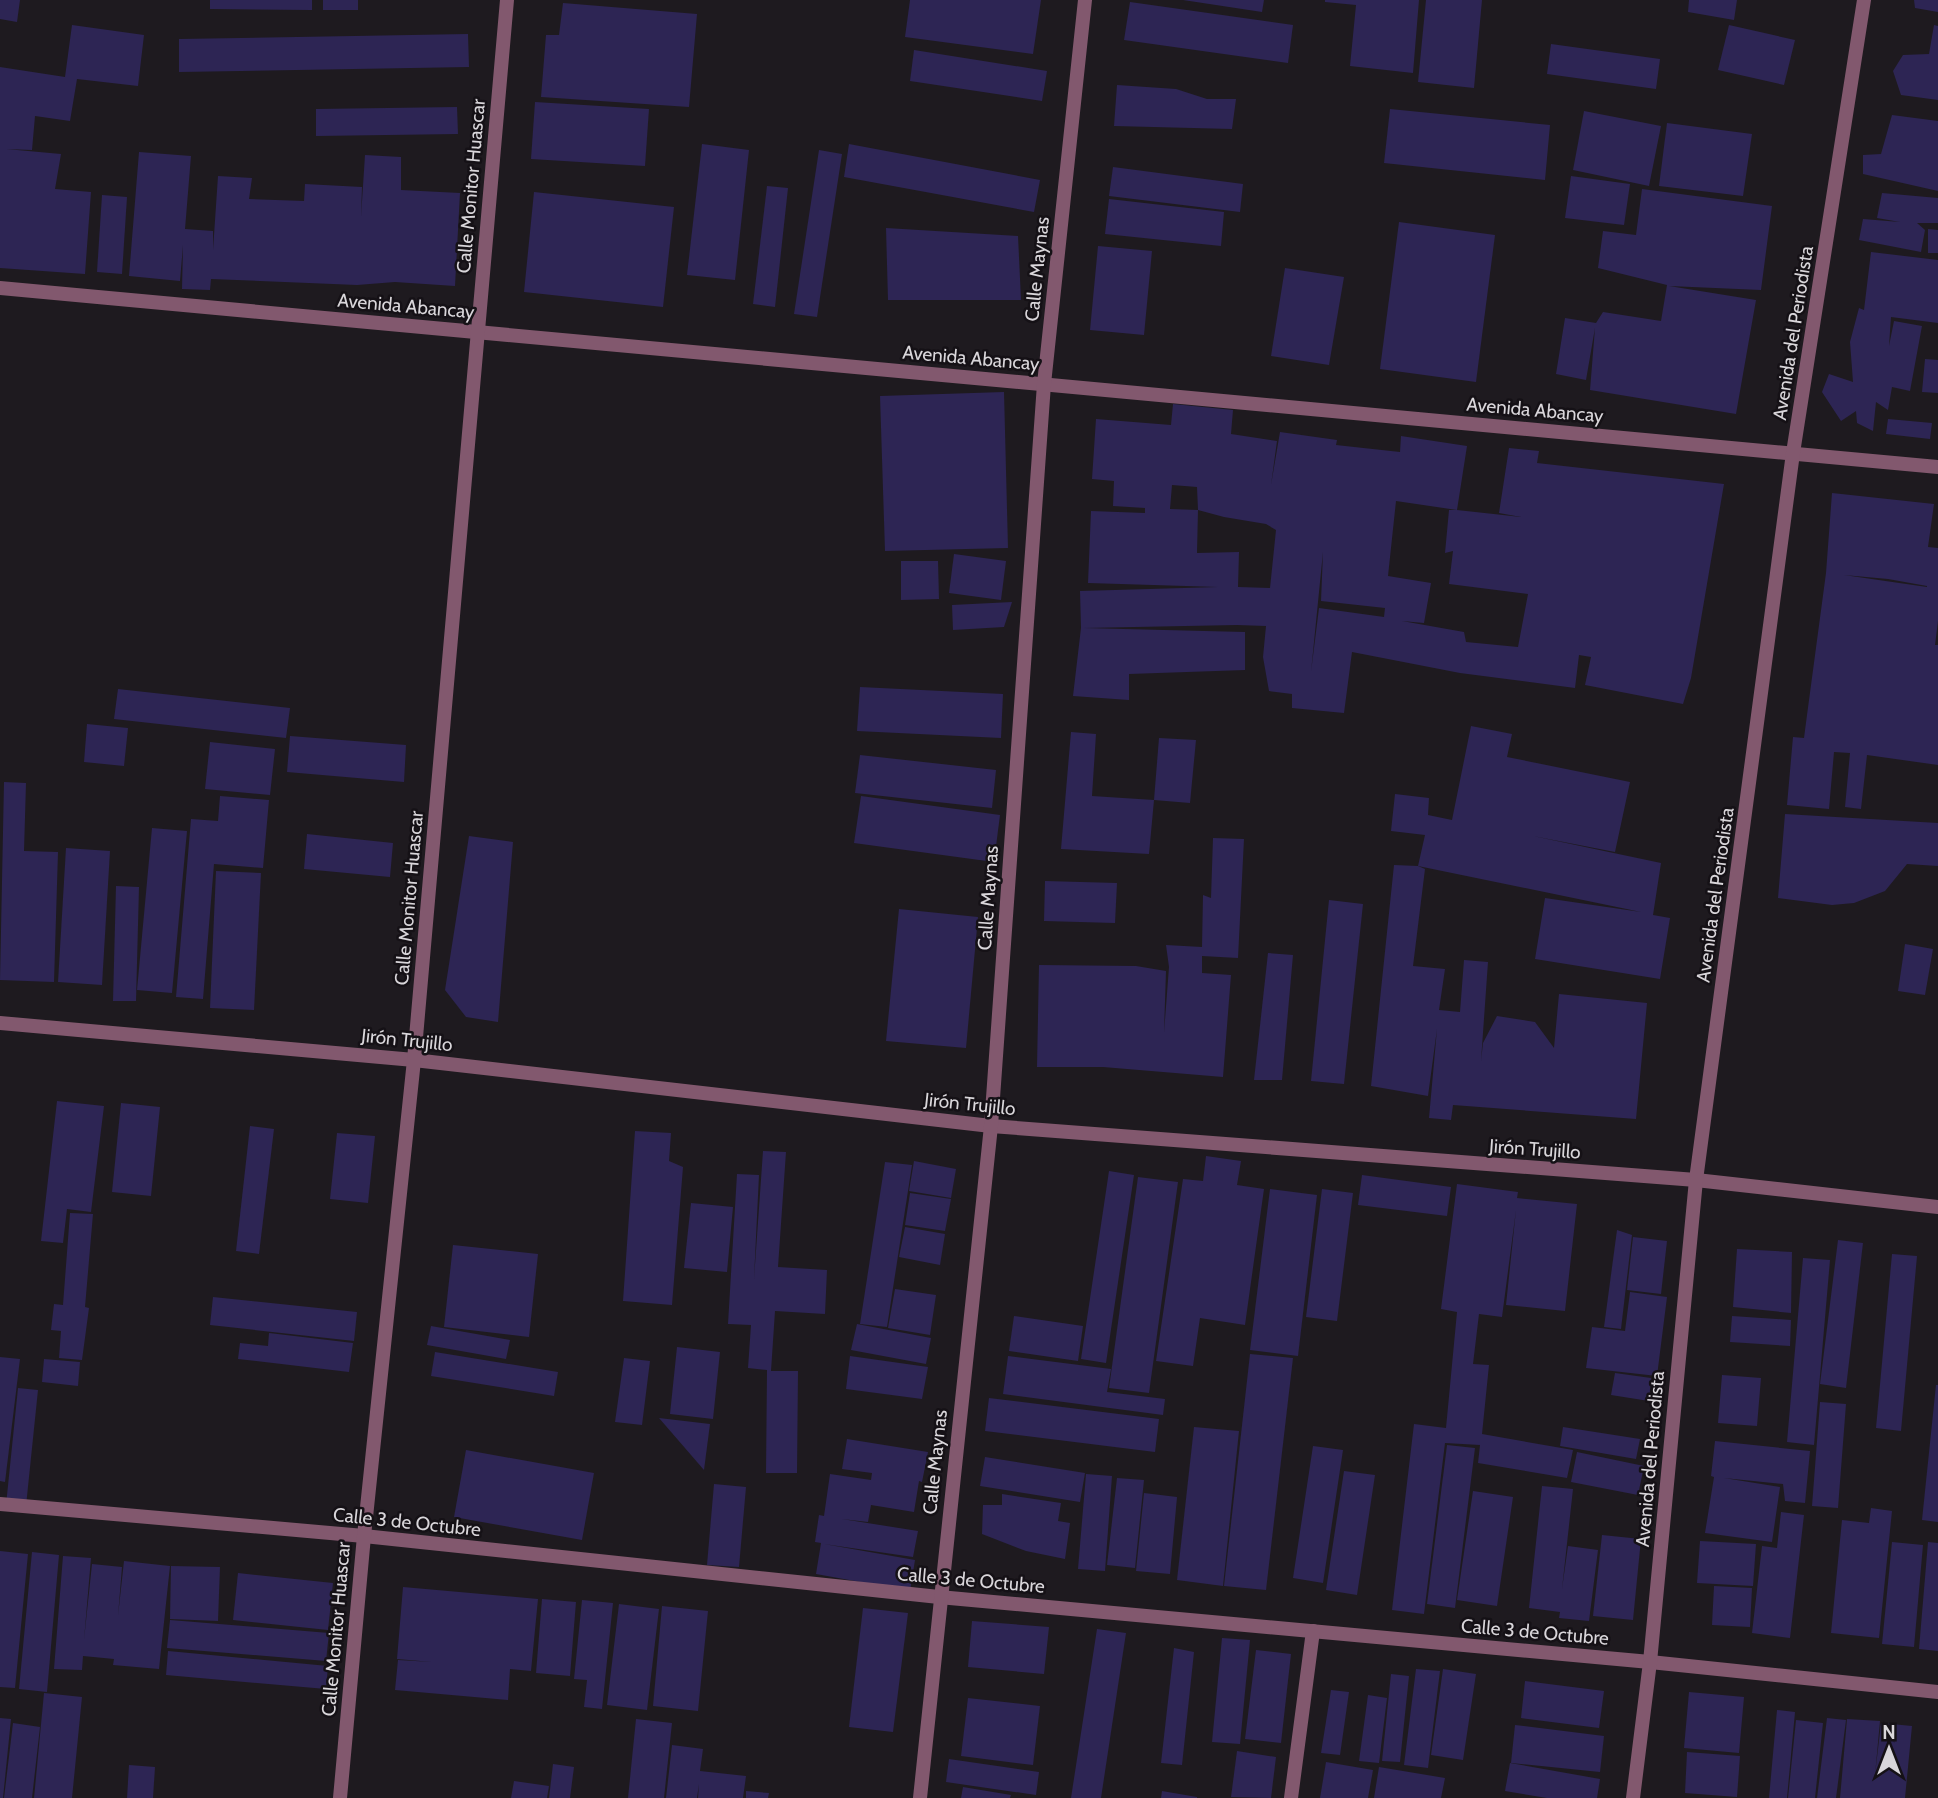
<svg xmlns="http://www.w3.org/2000/svg" width="1938" height="1798" viewBox="0 0 1938 1798" font-family="Cabin,sans-serif">
<rect width="100%" height="100%" fill="#1e1a1f"/>
<g fill="#2d2554" fill-rule="evenodd">
<path d="M0,0H20L17,22L0,19Z"/>
<path d="M210,0H312V10L210,9Z"/>
<rect x="323" y="0" width="35" height="10"/>
<path d="M910,0H1041L1033,54L905,37Z"/>
<path d="M1183,0H1264L1262,12Z"/>
<path d="M1325,0H1419L1413,73L1350,66L1356,5L1325,2Z"/>
<path d="M1426,0H1482L1474,88L1418,82Z"/>
<path d="M1689,0H1737L1734,20L1688,12Z"/>
<path d="M1914,0H1938V12L1915,8Z"/>
<path d="M1130,2L1293,25L1288,63L1124,40Z"/>
<path d="M563,3L697,14L689,107L541,97L546,35H559Z"/>
<path d="M72,25L144,35L138,86L77,79L70,121L35,116L32,150L6,149L61,154L55,189L91,192L85,274L0,268V67L65,77Z"/>
<path d="M1729,25L1795,40L1784,85L1718,70Z"/>
<path d="M1934,25L1938,26V100L1901,95L1893,71L1903,55L1929,54Z"/>
<path d="M468,34L469,67L179,72V39Z"/>
<path d="M1551,44L1660,59L1656,89L1547,74Z"/>
<path d="M914,50L1047,71L1042,101L910,81Z"/>
<path d="M1117,85L1176,89L1207,99H1236L1232,129L1114,126Z"/>
<path d="M535,102L649,109L645,166L531,159Z"/>
<path d="M457,107L458,134L316,136V109Z"/>
<path d="M1390,109L1550,125L1545,180L1384,163Z"/>
<path d="M1584,111L1661,126L1649,186L1573,170Z"/>
<path d="M1892,115L1938,121V191L1863,174V155L1881,154Z"/>
<path d="M1667,123L1752,134L1743,196L1659,186Z"/>
<path d="M702,144L749,150L735,280L687,275Z"/>
<path d="M849,144L1040,180L1034,212L844,177Z"/>
<path d="M819,150L842,154L817,317L794,314Z"/>
<path d="M139,152L191,156L185,229L213,231V250L218,176L252,178L249,199L304,201L305,184L362,187L361,217L365,155L401,157V190L460,193L455,286L395,282L357,285L211,279L210,290L182,289L183,245L180,281L129,276Z"/>
<path d="M1113,167L1243,184L1240,212L1109,196Z"/>
<path d="M1571,176L1630,184L1624,225L1565,218Z"/>
<path d="M767,186L788,188L775,307L753,304Z"/>
<path d="M1642,189L1772,206L1761,290L1669,286L1756,300L1736,414L1590,390L1595,328L1586,380L1556,374L1565,318L1596,323L1603,312L1661,321L1667,285L1598,268L1603,231L1636,235Z"/>
<path d="M534,192L674,207L663,307L524,292Z"/>
<path d="M1882,193L1938,198V223H1917L1925,230L1921,252L1859,240L1863,219L1900,222L1877,218Z"/>
<path d="M102,195L127,197L122,274L97,272Z"/>
<path d="M1109,199L1224,212L1221,246L1105,234Z"/>
<path d="M1399,222L1495,235L1476,382L1380,369Z"/>
<path d="M886,228L1018,236L1021,300H888Z"/>
<path d="M1928,229L1938,230V253H1928Z"/>
<path d="M1098,246L1152,251L1144,335L1090,330Z"/>
<path d="M1871,252L1938,260V323L1891,317L1889,346L1894,321L1922,326L1910,391L1892,387L1888,410L1876,402L1873,431L1857,423L1856,411L1841,421L1822,392L1829,374L1853,382L1850,342L1859,308L1864,310Z"/>
<path d="M1285,268L1344,277L1329,365L1271,356Z"/>
<path d="M1925,359L1938,360V393L1922,392Z"/>
<path d="M1004,392L1008,548L885,551L880,396Z"/>
<path d="M1173,404L1233,410L1231,434L1277,441L1271,485L1280,432L1337,440L1336,445L1400,452L1401,436L1467,446L1457,510L1521,517L1499,513L1509,448L1539,451L1537,463L1724,484L1691,678L1683,704L1585,685L1591,657L1579,655L1575,688L1460,673L1352,652L1344,713L1292,708V694L1269,691L1263,657L1266,626L1237,625L1084,628L1245,632V670L1129,674V700L1073,696L1081,628L1080,591L1218,587L1088,583L1091,511L1145,513V508L1113,506L1114,481L1092,479L1096,419L1171,425ZM1172,485L1197,487L1198,510L1224,517L1266,524L1276,530L1270,588L1238,587L1239,552L1197,553L1198,510L1170,509ZM1396,501L1457,510H1449L1445,553L1453,551L1449,584L1528,594L1518,647L1466,642L1464,632L1402,621L1424,623L1431,583L1388,576ZM1323,552L1321,601L1385,608L1384,617L1319,608L1311,672Z"/>
<path d="M1888,419L1932,423L1930,439L1886,434Z"/>
<path d="M1832,493L1934,504L1928,547L1938,548V621L1935,645H1938V765L1867,755L1861,809L1845,807L1850,753L1834,752L1829,809L1787,805L1793,737L1804,738L1807,715L1826,573ZM1844,575L1888,579L1927,586V587Z"/>
<path d="M954,554L1006,561L1001,600L949,593Z"/>
<path d="M901,561H938L939,599L901,600Z"/>
<path d="M1012,602L1004,627L953,630L952,605Z"/>
<path d="M860,687L1003,694L1001,738L857,731Z"/>
<path d="M118,689L290,708L286,738L114,719Z"/>
<path d="M87,724L128,728L124,766L84,762Z"/>
<path d="M1471,726L1512,734L1507,757L1630,782L1615,852L1533,836L1661,863L1653,915L1670,918L1660,979L1535,959L1545,898L1641,912L1418,866L1425,835L1391,831L1395,794L1429,798L1428,815L1452,820Z"/>
<path d="M1071,732L1096,734L1092,796L1154,800L1149,854L1061,849Z"/>
<path d="M290,736L406,745L404,782L287,772Z"/>
<path d="M1159,738L1196,740L1190,803L1154,800Z"/>
<path d="M210,742L275,749L270,795L205,789Z"/>
<path d="M860,755L996,770L992,808L855,793Z"/>
<path d="M4,782L26,783L24,851L58,852L54,982L0,980Z"/>
<path d="M220,796L269,800L263,868L214,864L203,999L176,997L191,819L218,821Z"/>
<path d="M861,796L1000,815L994,862L854,843Z"/>
<path d="M1785,814L1938,823V866L1907,864L1885,891L1854,903L1832,905L1778,898Z"/>
<path d="M152,828L187,831L172,993L137,990Z"/>
<path d="M307,834L393,843L390,877L304,869Z"/>
<path d="M469,836L513,842L498,1022L466,1017L445,990Z"/>
<path d="M1213,838L1244,839L1238,958L1202,956V973L1231,975L1223,1077L1103,1067H1037L1039,965L1136,966L1166,971L1164,1033L1169,967L1166,945L1202,947L1203,895L1211,898Z"/>
<path d="M66,848L110,851L102,985L58,982Z"/>
<path d="M1394,865L1418,866L1425,869L1413,966L1445,969L1439,1010L1460,1012L1464,960L1488,962L1481,1061L1483,1043L1497,1016L1535,1022L1554,1048L1559,994L1647,1003L1636,1119L1453,1105L1451,1120L1429,1118L1437,1029L1428,1096L1371,1086Z"/>
<path d="M216,871L261,873L254,1010L210,1008Z"/>
<path d="M1045,881L1117,883L1115,923L1044,921Z"/>
<path d="M116,886L139,887L136,1001H113Z"/>
<path d="M1329,900L1363,904L1344,1084L1311,1081Z"/>
<path d="M899,909L978,917L966,1048L886,1041Z"/>
<path d="M1905,944L1933,949L1925,995L1898,991Z"/>
<path d="M1268,953L1293,955L1282,1080H1254Z"/>
<path d="M57,1101L104,1106L91,1212L67,1209L63,1243L41,1241Z"/>
<path d="M121,1103L160,1107L151,1196L112,1192Z"/>
<path d="M250,1126L274,1129L259,1254L236,1251Z"/>
<path d="M635,1131L671,1133L669,1161L683,1167L672,1305L623,1301Z"/>
<path d="M337,1133L375,1136L368,1203L330,1199Z"/>
<path d="M763,1151L786,1152L778,1267L827,1270L825,1314L775,1311L771,1371H798L797,1473H766L767,1370L748,1368L751,1325L728,1324L737,1174L759,1175L754,1279Z"/>
<path d="M1206,1156L1241,1161L1237,1185L1264,1189L1245,1325L1200,1318L1193,1366L1156,1361L1183,1179L1203,1181Z"/>
<path d="M914,1161L956,1169L951,1198L909,1191Z"/>
<path d="M885,1162L912,1165L887,1327L860,1324Z"/>
<path d="M1109,1171L1134,1175L1106,1363L1081,1359Z"/>
<path d="M1362,1175L1451,1187L1447,1216L1358,1205Z"/>
<path d="M1138,1177L1178,1182L1149,1393L1109,1388Z"/>
<path d="M1457,1184L1518,1192L1517,1198L1577,1204L1565,1311L1506,1305L1516,1210L1502,1317L1479,1314L1473,1364L1489,1365L1482,1434L1573,1450L1567,1478L1478,1463L1480,1445L1445,1443L1424,1614L1392,1610L1414,1424L1446,1428L1457,1312L1441,1309Z"/>
<path d="M1270,1189L1317,1195L1298,1356L1250,1350Z"/>
<path d="M1322,1189L1353,1193L1337,1321L1306,1317Z"/>
<path d="M910,1193L951,1199L945,1231L905,1225Z"/>
<path d="M691,1203L733,1207L727,1272L684,1268Z"/>
<path d="M70,1213L93,1214L85,1307L89,1308L82,1360L59,1358L61,1331L51,1330L54,1304L63,1305Z"/>
<path d="M905,1227L945,1234L940,1265L899,1257Z"/>
<path d="M1617,1230L1632,1235L1621,1329L1604,1327Z"/>
<path d="M1633,1237L1667,1241L1661,1294L1627,1290Z"/>
<path d="M1838,1240L1863,1243L1846,1388L1820,1384Z"/>
<path d="M453,1245L538,1254L529,1337L444,1327Z"/>
<path d="M1737,1249L1792,1252L1791,1313L1733,1307Z"/>
<path d="M1892,1254L1917,1256L1901,1431L1876,1428Z"/>
<path d="M1803,1258L1830,1260L1814,1445L1787,1442Z"/>
<path d="M895,1289L936,1295L930,1335L888,1328Z"/>
<path d="M1630,1292L1667,1297L1657,1376L1586,1368L1592,1327L1625,1331Z"/>
<path d="M213,1297L357,1312L354,1341L210,1325Z"/>
<path d="M1014,1316L1083,1326L1078,1361L1009,1351Z"/>
<path d="M1732,1316L1791,1320L1790,1346L1730,1342Z"/>
<path d="M857,1324L931,1338L926,1364L851,1350Z"/>
<path d="M431,1326L510,1340L506,1359L427,1345Z"/>
<path d="M269,1333L353,1343L349,1372L238,1359L240,1343L268,1346Z"/>
<path d="M677,1347L720,1352L713,1419L670,1414Z"/>
<path d="M435,1352L558,1372L554,1396L431,1376Z"/>
<path d="M1250,1354L1293,1358L1266,1590L1224,1586Z"/>
<path d="M850,1356L928,1367L922,1399L846,1389Z"/>
<path d="M1008,1356L1111,1369L1107,1392L1165,1399L1163,1415L1003,1394Z"/>
<path d="M0,1357L20,1359L5,1482L0,1481Z"/>
<path d="M624,1358L650,1361L642,1425L615,1422Z"/>
<path d="M44,1359L80,1362L78,1386L42,1382Z"/>
<path d="M1615,1373L1651,1378L1649,1401L1611,1395Z"/>
<path d="M1722,1375L1761,1378L1757,1426L1718,1423Z"/>
<path d="M1936,1385H1938V1522L1922,1520Z"/>
<path d="M18,1388L38,1390L26,1506L6,1505Z"/>
<path d="M989,1398L1159,1419L1155,1452L985,1431Z"/>
<path d="M1820,1402L1846,1404L1838,1508L1812,1506Z"/>
<path d="M659,1418L710,1424L704,1470Z"/>
<path d="M1194,1427L1239,1431L1223,1586L1177,1580Z"/>
<path d="M1563,1427L1640,1439L1636,1459L1560,1446Z"/>
<path d="M847,1439L928,1452L922,1482L919,1481L914,1512L871,1505L868,1522L842,1519L918,1531L913,1557L824,1544L915,1560L910,1591L816,1574L821,1543L815,1542L819,1515L824,1516L830,1474L871,1480L872,1473L842,1469Z"/>
<path d="M1715,1441L1810,1451L1805,1503L1785,1501L1783,1484L1724,1478L1780,1487L1772,1542L1705,1533L1714,1477L1711,1476Z"/>
<path d="M1447,1445L1475,1448L1455,1608L1427,1604Z"/>
<path d="M1313,1446L1343,1450L1323,1583L1293,1578Z"/>
<path d="M466,1450L594,1473L582,1540L454,1517Z"/>
<path d="M1577,1452L1644,1466L1638,1495L1571,1482Z"/>
<path d="M985,1457L1085,1473L1080,1502L980,1486Z"/>
<path d="M1344,1471L1375,1475L1357,1595L1326,1590Z"/>
<path d="M1086,1474L1112,1476L1105,1571L1078,1569Z"/>
<path d="M1117,1478L1144,1480L1135,1568L1107,1565Z"/>
<path d="M714,1484L746,1487L739,1567L707,1565Z"/>
<path d="M1542,1486L1573,1489L1562,1589L1568,1546L1598,1550L1589,1621L1559,1618L1560,1612L1529,1608Z"/>
<path d="M1473,1491L1513,1497L1497,1606L1457,1600Z"/>
<path d="M1144,1493L1177,1497L1170,1574L1136,1571Z"/>
<path d="M1002,1494L1061,1503L1058,1521L1070,1523L1065,1559L1026,1551L982,1534L983,1505H1002Z"/>
<path d="M1871,1508L1892,1511L1879,1638L1831,1633L1842,1520L1869,1523Z"/>
<path d="M1781,1512L1804,1515L1790,1638L1752,1633L1762,1546L1777,1548Z"/>
<path d="M1602,1535L1641,1539L1633,1620L1593,1616Z"/>
<path d="M1700,1541L1756,1544L1753,1586L1697,1583Z"/>
<path d="M1892,1542L1923,1545L1914,1647L1882,1644Z"/>
<path d="M1928,1542L1938,1543V1651L1919,1649Z"/>
<path d="M0,1551L28,1554L15,1688L0,1687Z"/>
<path d="M32,1552L59,1555L47,1692L19,1689Z"/>
<path d="M63,1556L91,1558L84,1640L92,1564L122,1567L118,1616L124,1561L170,1566L159,1669L113,1665L114,1659L83,1656L82,1670L54,1669Z"/>
<path d="M171,1566L220,1567L218,1621L170,1619Z"/>
<path d="M238,1573L333,1583L328,1630L233,1620Z"/>
<path d="M1714,1586L1752,1588L1750,1627L1712,1625Z"/>
<path d="M403,1587L538,1599L531,1671L510,1669L508,1700L395,1690L398,1660L432,1662L397,1659Z"/>
<path d="M542,1599L576,1602L570,1676L536,1673Z"/>
<path d="M582,1600L613,1603L602,1709L584,1707L587,1680L574,1679Z"/>
<path d="M619,1604L659,1609L647,1710L607,1705Z"/>
<path d="M662,1606L708,1611L698,1711L653,1706Z"/>
<path d="M863,1608L908,1613L893,1732L849,1727Z"/>
<path d="M170,1620L329,1633L326,1661L167,1648Z"/>
<path d="M972,1621L1049,1627L1044,1674L968,1667Z"/>
<path d="M1097,1629L1126,1633L1101,1798H1071Z"/>
<path d="M1222,1638L1250,1640L1240,1744L1212,1742Z"/>
<path d="M1174,1648L1194,1652L1182,1765L1161,1763Z"/>
<path d="M1256,1650L1291,1654L1281,1743L1245,1739Z"/>
<path d="M168,1651L328,1666L326,1689L166,1675Z"/>
<path d="M1416,1669L1440,1671L1428,1768L1404,1765Z"/>
<path d="M1443,1669L1476,1674L1463,1760L1431,1755Z"/>
<path d="M1391,1674L1409,1676L1400,1762L1382,1761Z"/>
<path d="M1525,1681L1604,1691L1599,1728L1521,1718Z"/>
<path d="M1331,1690L1349,1692L1340,1755L1321,1753Z"/>
<path d="M1689,1692L1744,1697L1739,1753L1684,1748Z"/>
<path d="M44,1693L82,1697L72,1798H34Z"/>
<path d="M1368,1695L1387,1698L1379,1763L1359,1761Z"/>
<path d="M968,1698L1040,1706L1033,1765L961,1756Z"/>
<path d="M1777,1710L1795,1712L1787,1798H1769Z"/>
<path d="M0,1718L11,1719L3,1798H0Z"/>
<path d="M1827,1718L1846,1720L1836,1798H1817Z"/>
<path d="M636,1719L672,1723L664,1798H628Z"/>
<path d="M1847,1719L1880,1721L1875,1775L1881,1723L1912,1726L1905,1798H1840Z"/>
<path d="M1796,1720L1823,1723L1815,1798H1788Z"/>
<path d="M13,1723L40,1727L32,1798H4Z"/>
<path d="M1515,1725L1604,1736L1600,1772L1511,1763Z"/>
<path d="M672,1745L703,1749L700,1771L746,1776L743,1798H698L699,1784L697,1798H666Z"/>
<path d="M1237,1751L1276,1757L1271,1798L1231,1797Z"/>
<path d="M1687,1752L1740,1756L1737,1797L1685,1793Z"/>
<path d="M949,1759L1039,1772L1036,1795L946,1782Z"/>
<path d="M1326,1762L1373,1770L1368,1798H1320Z"/>
<path d="M1510,1763L1600,1779L1597,1798H1547L1505,1791Z"/>
<path d="M553,1764L574,1767L570,1798H549Z"/>
<path d="M129,1765L155,1767L153,1798H127Z"/>
<path d="M1379,1767L1445,1778L1441,1798H1374Z"/>
<path d="M514,1781L549,1786L547,1798H511Z"/>
<path d="M963,1787L1011,1795L1010,1798H961Z"/>
<path d="M746,1791L769,1793L768,1798H746Z"/>
<path d="M1162,1791L1197,1797V1798H1161Z"/>
</g>
<g fill="none" stroke-linecap="round" stroke-linejoin="round">
<g stroke="#82586e" stroke-width="14">
<path d="M0,288L1938,467"/>
<path d="M0,1023L414,1060L991,1126L1696,1180L1938,1207"/>
<path d="M0,1504L364,1536L939,1597L1650,1662L1938,1692"/>
<path d="M340,1798L364,1536L414,1060L507,0"/>
<path d="M920,1798L991,1126L1044,384L1085,0"/>
<path d="M1291,1798L1313,1631"/>
<path d="M1633,1798L1650,1662L1696,1180L1793,453L1864,0"/>
</g>
</g>
<g text-anchor="middle" dominant-baseline="central" stroke-width="5" stroke-linejoin="round" paint-order="stroke">
<g font-size="19" fill="#d9d6da" stroke="#151116">
<text transform="translate(471 186) rotate(-85)">Calle Monitor Huascar</text>
<text transform="translate(1037 269) rotate(-84)">Calle Maynas</text>
<text transform="translate(406 306) rotate(5)">Avenida Abancay</text>
<text transform="translate(1793 333) rotate(-81)">Avenida del Periodista</text>
<text transform="translate(971 358) rotate(5)">Avenida Abancay</text>
<text transform="translate(1535 410) rotate(5)">Avenida Abancay</text>
<text transform="translate(1715 895) rotate(-82)">Avenida del Periodista</text>
<text transform="translate(409 898) rotate(-85)">Calle Monitor Huascar</text>
<text transform="translate(988 898) rotate(-86)">Calle Maynas</text>
<text transform="translate(407 1040) rotate(6)">Jirón Trujillo</text>
<text transform="translate(970 1104) rotate(6)">Jirón Trujillo</text>
<text transform="translate(1535 1149) rotate(4)">Jirón Trujillo</text>
<text transform="translate(1650 1459) rotate(-85)">Avenida del Periodista</text>
<text transform="translate(935 1462) rotate(-84)">Calle Maynas</text>
<text transform="translate(407 1522) rotate(6)">Calle 3 de Octubre</text>
<text transform="translate(971 1580) rotate(5)">Calle 3 de Octubre</text>
<text transform="translate(336 1629) rotate(-85)">Calle Monitor Huascar</text>
<text transform="translate(1535 1632) rotate(5)">Calle 3 de Octubre</text>
</g>
</g>
<g transform="translate(1889 1749)" stroke="#151116" stroke-width="5" paint-order="stroke">
<path d="M0-5L12 26L0 18L-12 26Z" fill="#d9d6da"/>
<text y="-10" font-size="19" font-weight="bold" text-anchor="middle" fill="#d9d6da">N</text>
</g>
</svg>
